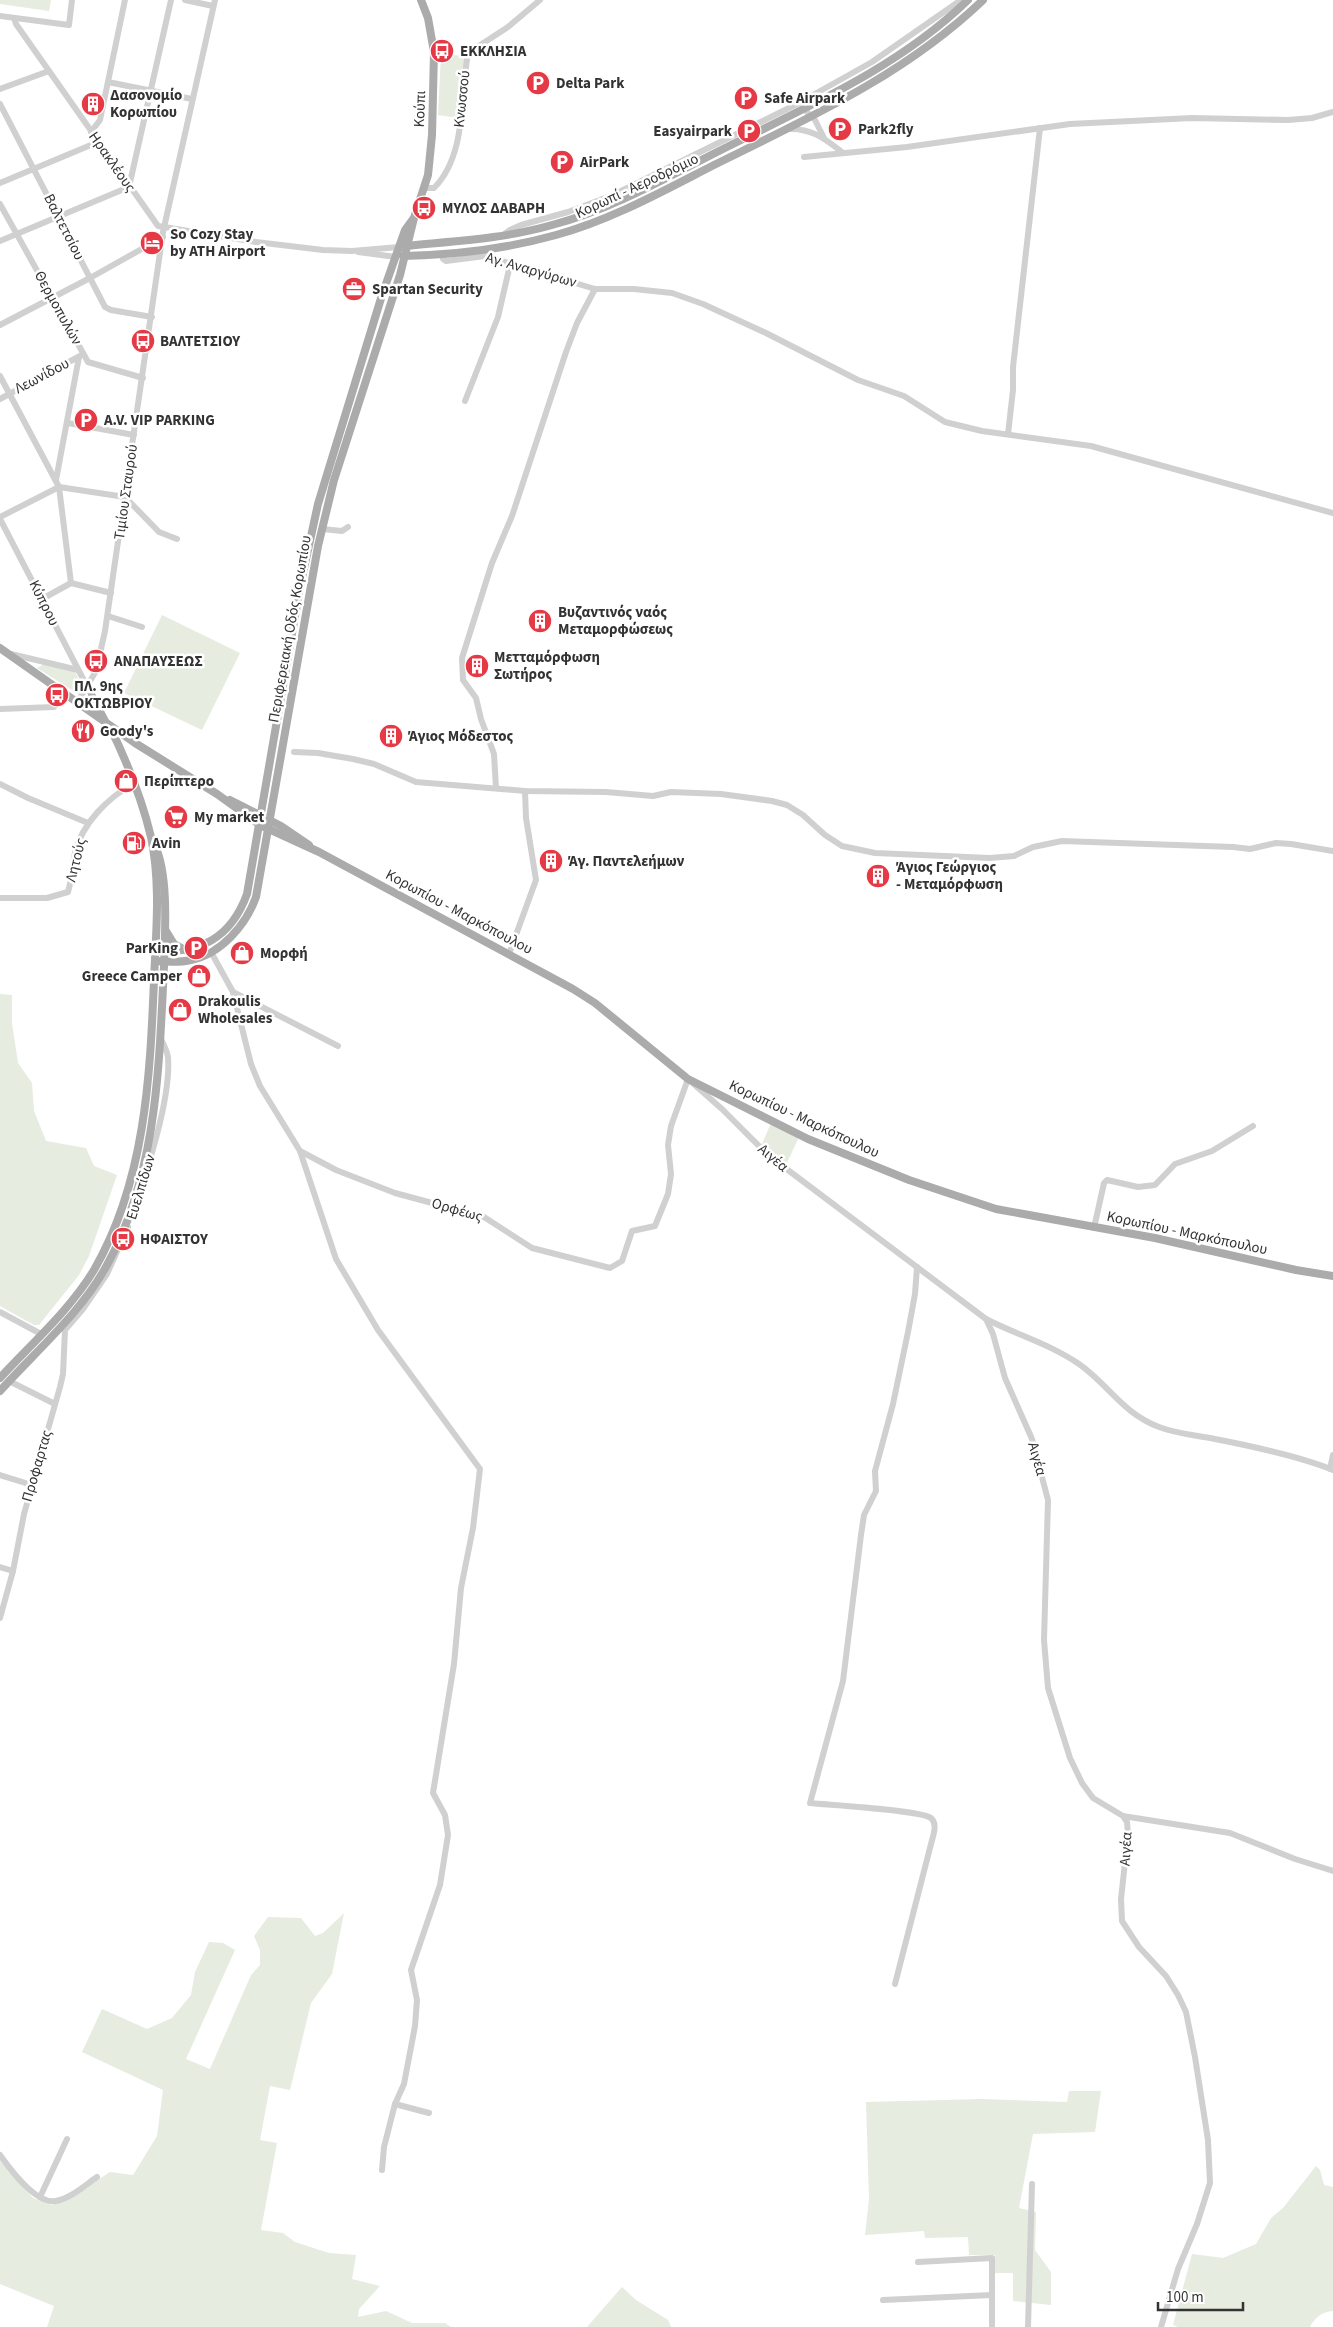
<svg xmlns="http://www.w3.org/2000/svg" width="1333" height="2327" viewBox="0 0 1333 2327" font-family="'Source Sans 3',sans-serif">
<rect width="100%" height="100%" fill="#fff"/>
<g fill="#e6ecdf">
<path d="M0,0H51L49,11L0,4Z"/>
<path d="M441,54L466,56L458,118L438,115Z"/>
<path d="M162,615L240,653L202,730L124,693Z"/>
<path d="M44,664L75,672L84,688L80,695L37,668Z"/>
<path d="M0,994L12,995V1023L18,1063L32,1083L34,1111L46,1141L86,1148L94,1166L117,1175L89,1256L79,1275L39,1325H34L0,1306Z"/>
<path d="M771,1123L799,1137L785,1167L761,1146Z"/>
<path d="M344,1913L332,1974L311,2003L290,2090L270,2086L260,2140L277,2143L261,2230L283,2233L295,2242L329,2253L356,2255L352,2279L380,2286L359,2309L358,2317L386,2311L412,2323H445L451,2327H47L54,2306L0,2284V2161L33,2198L52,2205L72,2197L110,2172L133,2175L157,2136L163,2090L82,2052L102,2009L147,2029L172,2018L191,1995L195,1972L209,1942L223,1943L235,1950L186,2059L210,2069L251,1975L260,1965V1950L254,1936L268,1917L301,1918L315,1936L323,1933Z"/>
<path d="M1069,2091H1101L1095,2132L1033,2134L1019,2208L1036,2212L1035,2250L1051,2272V2305L1013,2301V2273H995V2255H969L968,2237L925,2238L924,2231L865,2235L869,2199L866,2102L982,2099L1067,2102Z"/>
<path d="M1316,2166L1320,2170L1324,2185L1333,2187V2311C1322,2312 1315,2317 1310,2327H1178L1173,2325L1192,2254L1223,2258L1256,2244L1271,2218L1283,2208Z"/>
<path d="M622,2287L636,2300L668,2320L671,2327H587Z"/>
</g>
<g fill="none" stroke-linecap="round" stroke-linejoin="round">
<g stroke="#d0d0d0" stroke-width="6">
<path d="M185,0L213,6"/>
<path d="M0,16L69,25L72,0"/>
<path d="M14,18L16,24L158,226L256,242L323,250L352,251L399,247"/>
<path d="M108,82L192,99"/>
<path d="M0,89L49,71"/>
<path d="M0,104L105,307L111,310L152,317"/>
<path d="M804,109L815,120L824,138"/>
<path d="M788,129C811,128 824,138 842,152"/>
<path d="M91,132L100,120L125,0"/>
<path d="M804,157L907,147L1070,124L1192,118L1288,120L1312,118L1333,112"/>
<path d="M0,183L98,142"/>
<path d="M424,188H434C467,155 460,96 468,53L508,27L540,0"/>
<path d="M0,204L88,362L143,378"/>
<path d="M502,236L510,230L521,225L568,212L613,195L797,104L872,62L961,0"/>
<path d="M0,241L129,187L171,0"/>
<path d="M358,252L396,257"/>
<path d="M443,254V259L446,261L485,256L595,289H634L672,293L703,304L766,333L858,380L904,396L945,422L982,431L1091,446L1333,513"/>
<path d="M0,325L90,278L163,237"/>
<path d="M0,376L59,487L71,583"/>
<path d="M0,399L80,356"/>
<path d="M465,401L498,317L510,265"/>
<path d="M68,423L134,435"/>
<path d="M1008,434L1013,390V367L1040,128"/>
<path d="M56,480L79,357"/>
<path d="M59,487L125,497L159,532L177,539"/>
<path d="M0,517L59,487"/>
<path d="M0,519L92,696L84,707"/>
<path d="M322,529L342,531L348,527"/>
<path d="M42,599L71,583L111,593"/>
<path d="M108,616L142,627"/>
<path d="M11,654L78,670"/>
<path d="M77,703L96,671L105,631L163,232L215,0"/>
<path d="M0,709L54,707L66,695"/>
<path d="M294,752L318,753L353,759L374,764L416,782L525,791L606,792L653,796L671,792L721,794L772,801L787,805L803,815L825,835L842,846L875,853L990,858L1014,856L1033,847L1062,841L1233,847L1250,849L1276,843L1291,844L1333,851"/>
<path d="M0,784L28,798L88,823"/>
<path d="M496,788L494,754L481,719L476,698L463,680L462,658L492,563L512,516L566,352L577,323L595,289"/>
<path d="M0,898H47L68,892C72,879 72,866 75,853C82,823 108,798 134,783"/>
<path d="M211,952L233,992L251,1064L260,1086L300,1151L336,1170L395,1193L484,1217L532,1248L610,1268L622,1261L632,1231L655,1226L668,1194L671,1174L668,1145L671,1126L688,1079L722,1109L768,1155L986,1319L993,1334L1005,1378L1032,1439L1048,1500L1044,1640L1048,1688L1070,1758L1082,1783L1093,1798L1123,1816L1127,1822L1128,1835L1121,1899L1122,1921L1139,1947L1166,1976L1178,1995L1186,2012L1195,2057L1208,2140L1210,2183L1197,2224L1178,2269L1161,2327"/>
<path d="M509,954L536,880L526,818L525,791"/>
<path d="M233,992L338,1046"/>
<path d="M300,1151L336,1259L378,1330L480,1469L473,1528L461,1588L454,1664L433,1793L445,1815L448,1835L440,1885L411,1970L417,2000L415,2026L404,2084L395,2104L384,2147L382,2170"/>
<path d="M141,1189C152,1154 171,1093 168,1057C167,1051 164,1045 161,1039"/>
<path d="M1094,1228L1104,1183L1107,1180L1138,1187L1155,1185L1175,1164L1212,1151L1253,1126"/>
<path d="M0,1312L41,1334"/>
<path d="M986,1319C1017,1335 1050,1344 1079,1364C1108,1384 1122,1413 1159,1427C1177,1434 1196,1435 1215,1439C1251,1446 1299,1456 1333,1470"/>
<path d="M9,1381L55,1404"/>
<path d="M1330,1469L1333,1455"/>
<path d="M0,1475L32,1485"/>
<path d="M0,1567L13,1571"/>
<path d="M0,1618L13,1571L24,1514L60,1387L63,1374L65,1330L83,1309L107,1274L128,1227"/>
<path d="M1123,1816L1230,1833L1295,1859L1333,1871"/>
<path d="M895,1984L931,1844C933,1836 938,1824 931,1818C920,1810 829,1805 810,1803L843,1681L861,1535L864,1515L876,1491L875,1471L893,1404L908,1332L915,1294L917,1267"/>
<path d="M395,2104L429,2113"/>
<path d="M0,2155C10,2169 36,2205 56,2201C71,2198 84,2186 97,2177"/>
<path d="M40,2197L67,2139"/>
<path d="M918,2262L992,2258V2295"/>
<path d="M883,2300L992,2295V2327"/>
<path d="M1028,2327L1032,2184"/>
</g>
<g stroke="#ababab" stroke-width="8">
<path d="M406,246C455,241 503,239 552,225C610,210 664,179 717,152C804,108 897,69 968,0"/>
<path d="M403,256C454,255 506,249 556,235C611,220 663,191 714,165C809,118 906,74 983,0"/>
<path d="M0,648L135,743L217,794L260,825L319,852L573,989L595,1003L688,1079L808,1139L909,1180L996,1209L1155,1238L1296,1270L1333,1276"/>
<path d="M92,696L105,721"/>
<path d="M230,800L281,826L309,845"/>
<path d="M166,931L174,944L185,950"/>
<path d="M155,951C200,954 231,938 247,894L300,587L318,504L382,295L405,230L413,219"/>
<path d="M155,961C167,962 179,963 191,960C221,954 246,925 256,897L318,546L334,480L400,275L414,218L428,175L432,135L434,52L428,18L421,0"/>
<path d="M0,1378C31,1344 70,1310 94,1270C145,1182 150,1078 154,980C156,932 161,884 151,837C142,799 127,762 110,727"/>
<path d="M0,1391C36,1351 81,1313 107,1265C157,1174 159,1067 164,966C165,934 169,875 155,846"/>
</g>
</g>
<defs>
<g id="bus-disc" transform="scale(1.25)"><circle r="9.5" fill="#e63946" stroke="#fff"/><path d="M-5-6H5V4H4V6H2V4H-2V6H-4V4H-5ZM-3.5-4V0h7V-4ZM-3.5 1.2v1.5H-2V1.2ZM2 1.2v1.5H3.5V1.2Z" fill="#fff"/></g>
<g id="parking-disc" transform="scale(1.25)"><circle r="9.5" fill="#e63946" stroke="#fff"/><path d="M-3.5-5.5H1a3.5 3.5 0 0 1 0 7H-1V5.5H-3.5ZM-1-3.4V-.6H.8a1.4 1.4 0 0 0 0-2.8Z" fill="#fff"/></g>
<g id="building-disc" transform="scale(1.25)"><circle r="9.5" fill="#e63946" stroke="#fff"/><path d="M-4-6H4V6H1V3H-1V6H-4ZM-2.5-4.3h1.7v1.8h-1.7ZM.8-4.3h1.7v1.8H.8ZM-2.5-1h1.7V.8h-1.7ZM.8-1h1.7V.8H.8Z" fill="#fff"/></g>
<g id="hotel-disc" transform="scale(1.25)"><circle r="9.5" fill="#e63946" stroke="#fff"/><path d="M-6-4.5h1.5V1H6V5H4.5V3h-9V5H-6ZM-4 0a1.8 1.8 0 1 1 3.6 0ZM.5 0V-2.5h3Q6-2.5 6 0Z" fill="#fff"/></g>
<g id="office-disc" transform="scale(1.25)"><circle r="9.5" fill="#e63946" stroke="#fff"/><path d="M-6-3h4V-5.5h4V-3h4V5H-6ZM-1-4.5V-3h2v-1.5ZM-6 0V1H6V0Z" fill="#fff"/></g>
<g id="restaurant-disc" transform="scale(1.25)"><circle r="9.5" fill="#e63946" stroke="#fff"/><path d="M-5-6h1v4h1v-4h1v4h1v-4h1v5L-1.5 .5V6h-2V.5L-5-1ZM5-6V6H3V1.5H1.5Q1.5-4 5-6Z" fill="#fff"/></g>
<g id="shop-disc" transform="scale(1.25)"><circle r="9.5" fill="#e63946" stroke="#fff"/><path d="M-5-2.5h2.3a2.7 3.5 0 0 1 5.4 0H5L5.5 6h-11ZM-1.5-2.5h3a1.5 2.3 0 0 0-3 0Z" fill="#fff"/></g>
<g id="supermarket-disc" transform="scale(1.25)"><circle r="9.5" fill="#e63946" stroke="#fff"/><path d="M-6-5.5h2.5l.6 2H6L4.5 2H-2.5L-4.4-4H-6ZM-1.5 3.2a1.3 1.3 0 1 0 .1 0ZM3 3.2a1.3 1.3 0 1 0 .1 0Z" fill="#fff"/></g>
<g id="fuel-disc" transform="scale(1.25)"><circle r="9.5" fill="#e63946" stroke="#fff"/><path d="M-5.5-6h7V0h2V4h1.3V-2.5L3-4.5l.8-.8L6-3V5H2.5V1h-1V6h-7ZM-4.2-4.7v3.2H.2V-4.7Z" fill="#fff"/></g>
</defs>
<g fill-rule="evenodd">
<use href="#bus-disc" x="442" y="51"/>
<use href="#parking-disc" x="538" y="83"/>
<use href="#parking-disc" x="746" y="98"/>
<use href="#building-disc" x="93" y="104"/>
<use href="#parking-disc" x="840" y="129"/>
<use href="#parking-disc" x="749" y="131"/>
<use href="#parking-disc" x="562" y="162"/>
<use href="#bus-disc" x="424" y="208"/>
<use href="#hotel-disc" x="152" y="243"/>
<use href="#office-disc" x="354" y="289"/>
<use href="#bus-disc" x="143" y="341"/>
<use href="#parking-disc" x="86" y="420"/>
<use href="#building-disc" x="540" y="621"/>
<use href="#bus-disc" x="96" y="661"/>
<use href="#building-disc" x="477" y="666"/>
<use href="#bus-disc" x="57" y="695"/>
<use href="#restaurant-disc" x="83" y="731"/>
<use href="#building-disc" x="391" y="736"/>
<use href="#shop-disc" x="126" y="781"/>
<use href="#supermarket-disc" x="176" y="817"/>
<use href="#fuel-disc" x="134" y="843"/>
<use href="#building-disc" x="551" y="861"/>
<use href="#building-disc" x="878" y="876"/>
<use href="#parking-disc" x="196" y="948"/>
<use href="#shop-disc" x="242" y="953"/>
<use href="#shop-disc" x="199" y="976"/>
<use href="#shop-disc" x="180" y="1010"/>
<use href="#bus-disc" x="123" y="1239"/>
</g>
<g text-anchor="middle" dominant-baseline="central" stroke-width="5" stroke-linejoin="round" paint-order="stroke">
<g font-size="15" font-weight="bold" fill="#333" stroke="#fff" text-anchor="start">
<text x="460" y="51">ΕΚΚΛΗΣΙΑ</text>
<text x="556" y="83">Delta Park</text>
<text x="110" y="95">Δασονομίο<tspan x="110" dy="17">Κορωπίου</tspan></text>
<text x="764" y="98">Safe Airpark</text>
<text x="858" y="129">Park2fly</text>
<text x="732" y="131" text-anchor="end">Easyairpark</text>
<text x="580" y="162">AirPark</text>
<text x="442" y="208">ΜΥΛΟΣ ΔΑΒΑΡΗ</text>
<text x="170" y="234">So Cozy Stay<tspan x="170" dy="17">by ATH Airport</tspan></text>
<text x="372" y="289">Spartan Security</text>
<text x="160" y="341">ΒΑΛΤΕΤΣΙΟΥ</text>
<text x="104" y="420">A.V. VIP PARKING</text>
<text x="558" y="612">Βυζαντινός ναός<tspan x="558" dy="17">Μεταμορφώσεως</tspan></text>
<text x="494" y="657">Μετταμόρφωση<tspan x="494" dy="17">Σωτήρος</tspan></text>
<text x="114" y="661">ΑΝΑΠΑΥΣΕΩΣ</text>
<text x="74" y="686">ΠΛ. 9ης<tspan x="74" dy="17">ΟΚΤΩΒΡΙΟΥ</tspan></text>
<text x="100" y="731">Goody's</text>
<text x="408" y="736">Άγιος Μόδεστος</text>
<text x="144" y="781">Περίπτερο</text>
<text x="194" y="817">My market</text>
<text x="152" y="843">Avin</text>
<text x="568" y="861">Άγ. Παντελεήμων</text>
<text x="896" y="867">Άγιος Γεώργιος<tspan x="896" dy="17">- Μεταμόρφωση</tspan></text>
<text x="178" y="948" text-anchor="end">ParKing</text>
<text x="260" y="953">Μορφή</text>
<text x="182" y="976" text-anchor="end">Greece Camper</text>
<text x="198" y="1001">Drakoulis<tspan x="198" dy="17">Wholesales</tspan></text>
<text x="140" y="1239">ΗΦΑΙΣΤΟΥ</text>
</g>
<g font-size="15" fill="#333" stroke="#fff">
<text transform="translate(462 99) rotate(-84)">Κνωσσού</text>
<text transform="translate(420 109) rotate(-88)">Κούπι</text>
<text transform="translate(112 162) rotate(55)">Ηρακλέους</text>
<text transform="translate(637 186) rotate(-25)">Κορωπί - Αεροδρόμιο</text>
<text transform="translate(64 227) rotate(63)">Βαλτετσίου</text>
<text transform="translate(531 270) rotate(16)">Αγ. Αναργύρων</text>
<text transform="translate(58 308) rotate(61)">Θερμοπυλών</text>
<text transform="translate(42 376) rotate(-28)">Λεωνίδου</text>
<text transform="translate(126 492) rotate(-82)">Τιμίου Σταυρού</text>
<text transform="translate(44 603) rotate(63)">Κύπρου</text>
<text transform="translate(290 629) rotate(-80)">Περιφερειακή Οδός Κορωπίου</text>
<text transform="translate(76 860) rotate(-76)">Λητούς</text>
<text transform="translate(459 912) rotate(28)">Κορωπίου - Μαρκόπουλου</text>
<text transform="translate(804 1119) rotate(25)">Κορωπίου - Μαρκόπουλου</text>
<text transform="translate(773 1158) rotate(40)">Αιγέα</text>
<text transform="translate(141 1187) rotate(-73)">Ευελπίδων</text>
<text transform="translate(457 1210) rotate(16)">Ορφέως</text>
<text transform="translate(1187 1233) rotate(12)">Κορωπίου - Μαρκόπουλου</text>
<text transform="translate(1037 1459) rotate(74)">Αιγέα</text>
<text transform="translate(37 1466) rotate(-74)">Προφαρτας</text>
<text transform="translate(1126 1849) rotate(-87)">Αιγέα</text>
</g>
</g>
<path d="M1158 2302v8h85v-8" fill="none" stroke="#333333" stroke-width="2.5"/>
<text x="1166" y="2302" font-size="15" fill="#333333" stroke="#ffffff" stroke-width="4" paint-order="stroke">100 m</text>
</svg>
